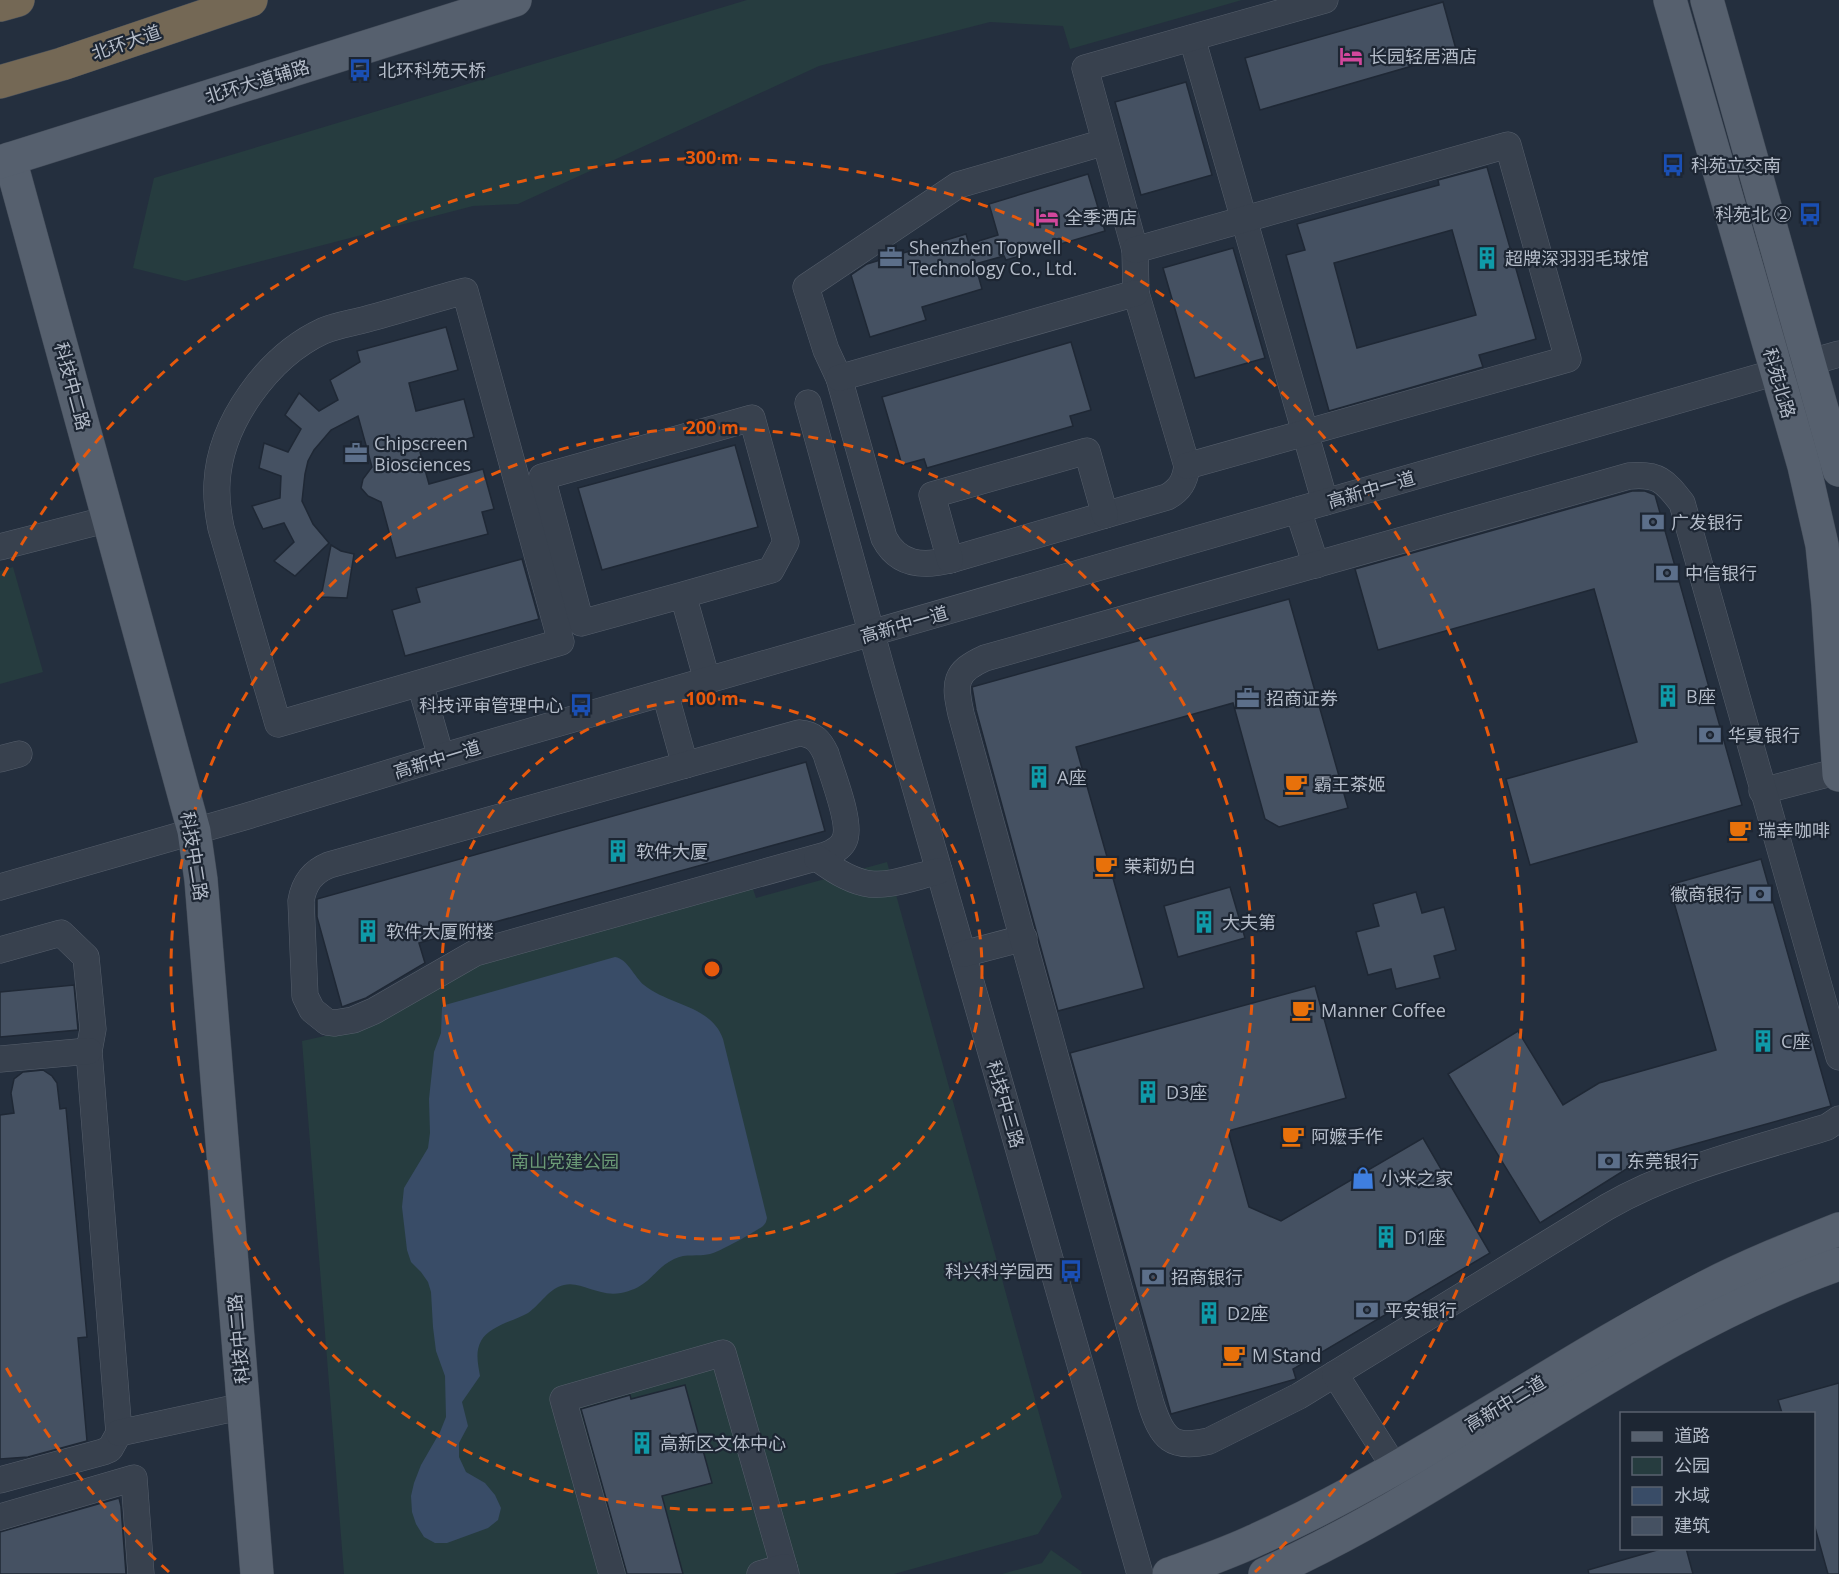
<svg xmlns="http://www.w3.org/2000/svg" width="1839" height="1574" viewBox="0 0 1839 1574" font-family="'Open Sans','Noto Sans SC',sans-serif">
<rect width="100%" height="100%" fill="#242f3e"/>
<g fill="#263c3f">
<path d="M747,0H1242L1070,49L1063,26L990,22L819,66L518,204L473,206L185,281L133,268L154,178Z"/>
<path d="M13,567L43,672L0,684V571Z"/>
<path d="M887,862L1062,1497L1038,1534L894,1574H344L302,1041L343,1032L452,972L752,886L756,898Z"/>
<path d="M1051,1550L1082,1572L1081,1574H1002L1042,1563Z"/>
</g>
<path fill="#394c67" d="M615,957C628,959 634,977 644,985C670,1006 711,1005 723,1039L767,1218C766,1222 766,1223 763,1226C757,1231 717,1253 710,1254C698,1257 686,1253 674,1259C653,1269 651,1287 621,1293C597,1297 582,1281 564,1285C549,1288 540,1305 528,1313C514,1321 489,1326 481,1341C475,1352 478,1364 480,1376L462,1402L468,1426L459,1443V1457L466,1472L485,1483L495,1495L501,1508L498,1520L488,1528L447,1543H435L424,1537L416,1524L412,1512L411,1496L414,1483L421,1465L440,1432L446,1417L445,1376L436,1351L433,1327L431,1292L428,1282L421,1272L411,1262L407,1250L402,1207L404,1188L428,1148L430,1133L429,1099L434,1052L441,1033L442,1007L445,1005Z"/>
<g fill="#455162" stroke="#1f2835" stroke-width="1.5" fill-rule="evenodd">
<path d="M1443,2L1457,53L1260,110L1245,58Z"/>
<path d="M1186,82L1212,175L1141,195L1115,102Z"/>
<path d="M1487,167L1536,339L1479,355L1483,367L1329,411L1286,255L1305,250L1297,224L1439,185L1438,180ZM1452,230L1476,315L1357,348L1334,263Z"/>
<path d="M1088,174L1105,231L1006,260L1004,256L975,264L982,289L922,307L926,320L870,337L851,275L867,264L966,234L969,244L998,235L989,204Z"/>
<path d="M1233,248L1265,358L1195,378L1163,268Z"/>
<path d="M446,327L458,370L409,383L416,411L464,399L474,437L420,452L429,484L483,469L494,509L482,512L488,534L396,558L381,502L368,496L361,488L363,479L372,467L358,416L331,430L314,450L308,461L305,474L302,501L313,524L329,543L295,576L274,561L294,542L284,523L263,529L252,506L280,498L281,476L259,468L264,443L288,452L301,429L285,415L299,393L319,411L338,400L330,380L360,362L357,351Z"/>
<path d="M1071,342L1091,410L1070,416L1073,426L927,468L924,459L902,465L882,397Z"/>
<path d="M735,445L758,527L602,570L578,488Z"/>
<path d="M1632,491H1645L1655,495L1742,805L1530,865L1506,779L1637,742L1594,589L1378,650L1355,569Z"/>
<path d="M331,545L341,551L354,554L347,598L321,597Z"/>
<path d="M522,559L539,619L405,656L392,610L420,602L416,588Z"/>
<path d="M1289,599L1348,808L1279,827L1265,819L1233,703L1076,747L1144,988L1058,1011L976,710L972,687Z"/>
<path d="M806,762L825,831L419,943L425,963L366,998L342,1007L317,917V899Z"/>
<path d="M1761,859L1831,1106L1644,1158L1540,1223L1448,1074L1518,1031L1563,1105L1599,1083L1716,1050L1669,885Z"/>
<path d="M1230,887L1245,938L1178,957L1164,906Z"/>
<path d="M1416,892L1422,913L1444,907L1456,950L1434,956L1440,978L1396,989L1391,969L1368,975L1356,932L1379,926L1373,904Z"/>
<path d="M74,985L78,1030L0,1037V992Z"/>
<path d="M1315,986L1346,1098L1228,1131L1249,1207L1281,1221L1423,1138L1490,1253L1293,1369L1296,1379L1171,1414L1070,1053Z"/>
<path d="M43,1070L52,1076L57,1083L60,1109L66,1108L87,1337L78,1338L87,1441L28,1457L0,1459V1115L14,1113L11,1093L14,1079L23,1072Z"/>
<path d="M1839,1383V1574H1828L1814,1524V1413H1782L1778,1400Z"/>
<path d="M685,1385L712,1483L662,1496L683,1574H627L581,1409L630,1395L631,1399Z"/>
<path d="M119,1498L121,1506L126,1574H0V1532Z"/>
<path d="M1664,1548H1686L1693,1574H1589L1588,1570Z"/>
</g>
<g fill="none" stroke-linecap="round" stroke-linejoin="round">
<g stroke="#565f6c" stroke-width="27">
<g id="minor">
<path d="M1192,38L1325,502"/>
<path d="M1105,142L958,185L806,287L826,350L839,378L884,538C898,565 922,567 950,560L1167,497C1180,490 1185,481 1187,466L1136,293L1135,250L1085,68L1325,0"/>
<path d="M1135,250L1508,145L1568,359L1187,466"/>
<path d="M839,378L1136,293"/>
<path d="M808,403L882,671L1140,1574"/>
<path d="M1298,510L1316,565"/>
<path d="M0,547L109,519"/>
<path d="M950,560L932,495L1087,451L1105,515"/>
<path d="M683,595L581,623L542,477L752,418L786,542L771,570L683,595L707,680"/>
<path d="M420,683L278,724L221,528C218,513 216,499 217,483C220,422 269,356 323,331C337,325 353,323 367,319C400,310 432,300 465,291L561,642L420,683L441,757"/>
<path d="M665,693L685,765"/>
<path d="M799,733C814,734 820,741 826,754C831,772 853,825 844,841C841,848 833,852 826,855L475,953L374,1011L353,1020L335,1023L327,1022L312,1010L305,996L301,901C304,883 312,872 329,865Z"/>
<path d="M0,759L19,754"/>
<path d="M1762,791L1839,771"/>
<path d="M817,858C869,896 881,886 939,871"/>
<path d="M0,887L244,817L441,757L1839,354"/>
<path d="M0,950L61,933L86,957L93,1029L89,1051L119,1433L110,1449L103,1452L0,1480"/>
<path d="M963,954L1024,938"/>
<path d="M1839,1057L1682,503C1665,481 1658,473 1629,476L985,658C954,672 954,683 961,714L1151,1404C1162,1438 1171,1450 1209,1441L1299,1396L1607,1207C1675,1168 1753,1150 1827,1127L1839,1119"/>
<path d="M0,1059L89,1051"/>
<path d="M1335,1374L1395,1468"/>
<path d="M119,1433L244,1406"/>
<path d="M0,1517L134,1478L141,1574"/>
<path d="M612,1574L563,1399L723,1353L786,1574"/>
<path d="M760,1574L784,1567"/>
</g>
</g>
<g stroke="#414a57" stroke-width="34">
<g id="major">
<path d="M1670,0L1804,466L1822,545L1828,604L1839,775"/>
<path d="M1707,0L1839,470"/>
<path d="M10,159L194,831L201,880L257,1574"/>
<path d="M0,162L515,0"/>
<path d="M1169,1574C1199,1563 1229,1553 1258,1539C1414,1469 1553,1366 1706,1287C1749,1265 1794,1247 1839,1229"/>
<path d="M1265,1574C1464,1485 1632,1337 1839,1264"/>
</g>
</g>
<g stroke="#434c59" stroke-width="34">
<g id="highway">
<path d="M0,5L18,0"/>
<path d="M0,82L62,64L251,0"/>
</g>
</g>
<use href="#minor" stroke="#38414e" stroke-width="26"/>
<use href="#major" stroke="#56606e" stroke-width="33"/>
<use href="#highway" stroke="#746855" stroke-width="33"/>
</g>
<g fill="none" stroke="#e8590c" stroke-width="3" stroke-dasharray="10 8">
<circle cx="712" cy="969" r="270"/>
<circle cx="712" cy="969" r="541"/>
<path d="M169 1572A811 811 0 0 1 3 1362M3 576A811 811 0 1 1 1255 1572"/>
</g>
<defs>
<g id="hotel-bare" transform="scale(1.8)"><path d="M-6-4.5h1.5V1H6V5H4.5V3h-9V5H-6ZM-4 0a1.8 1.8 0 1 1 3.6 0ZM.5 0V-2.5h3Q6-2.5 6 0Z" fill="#d1479c" stroke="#1d2633" stroke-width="2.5" paint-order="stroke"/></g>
<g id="bus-bare" transform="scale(1.8)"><path d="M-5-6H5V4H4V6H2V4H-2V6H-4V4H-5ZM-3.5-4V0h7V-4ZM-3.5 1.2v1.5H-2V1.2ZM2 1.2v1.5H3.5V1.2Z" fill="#1a4fb4" stroke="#1d2633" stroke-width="2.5" paint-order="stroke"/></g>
<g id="office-bare" transform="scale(1.8)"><path d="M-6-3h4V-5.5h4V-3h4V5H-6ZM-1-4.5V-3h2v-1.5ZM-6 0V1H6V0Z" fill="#5c6f8a" stroke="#1d2633" stroke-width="2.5" paint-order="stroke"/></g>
<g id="building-bare" transform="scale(1.8)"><path d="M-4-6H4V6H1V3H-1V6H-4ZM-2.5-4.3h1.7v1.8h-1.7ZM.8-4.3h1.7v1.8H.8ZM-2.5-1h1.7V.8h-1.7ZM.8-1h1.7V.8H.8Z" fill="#0f9aa8" stroke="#1d2633" stroke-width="2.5" paint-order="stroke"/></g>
<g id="bank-bare" transform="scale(1.8)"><path d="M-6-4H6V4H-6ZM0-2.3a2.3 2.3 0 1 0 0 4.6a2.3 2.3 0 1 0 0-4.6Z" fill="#5c6f8a" stroke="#1d2633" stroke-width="2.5" paint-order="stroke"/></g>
<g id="cafe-bare" transform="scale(1.8)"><path d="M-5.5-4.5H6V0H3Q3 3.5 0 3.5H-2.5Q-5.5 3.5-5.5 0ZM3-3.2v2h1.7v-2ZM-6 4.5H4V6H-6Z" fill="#e8710a" stroke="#1d2633" stroke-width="2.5" paint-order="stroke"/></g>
<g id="shop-bare" transform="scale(1.8)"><path d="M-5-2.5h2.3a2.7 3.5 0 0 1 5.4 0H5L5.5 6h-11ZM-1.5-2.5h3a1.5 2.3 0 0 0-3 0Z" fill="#3f7fe0" stroke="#1d2633" stroke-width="2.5" paint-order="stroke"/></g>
</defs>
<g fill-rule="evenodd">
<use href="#hotel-bare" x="1351" y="56"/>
<use href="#bus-bare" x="360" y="70"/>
<use href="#bus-bare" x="1673" y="165"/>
<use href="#bus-bare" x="1810" y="214"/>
<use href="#hotel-bare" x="1047" y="217"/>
<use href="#office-bare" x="891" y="257"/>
<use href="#building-bare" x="1487" y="258"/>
<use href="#office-bare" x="356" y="453"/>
<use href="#bank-bare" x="1653" y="522"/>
<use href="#bank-bare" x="1667" y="573"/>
<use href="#building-bare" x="1668" y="696"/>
<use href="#office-bare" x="1248" y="698"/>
<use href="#bus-bare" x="581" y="705"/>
<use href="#bank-bare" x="1710" y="735"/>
<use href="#building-bare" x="1039" y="777"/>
<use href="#cafe-bare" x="1296" y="784"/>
<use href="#cafe-bare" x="1740" y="830"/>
<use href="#building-bare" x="618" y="851"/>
<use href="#cafe-bare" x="1106" y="866"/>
<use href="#bank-bare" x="1760" y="894"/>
<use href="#building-bare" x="1204" y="922"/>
<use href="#building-bare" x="368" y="931"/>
<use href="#cafe-bare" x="1303" y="1010"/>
<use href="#building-bare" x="1763" y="1041"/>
<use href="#building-bare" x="1148" y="1092"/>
<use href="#cafe-bare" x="1293" y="1136"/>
<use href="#bank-bare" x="1609" y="1161"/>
<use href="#shop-bare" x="1363" y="1178"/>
<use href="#building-bare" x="1386" y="1237"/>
<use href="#bus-bare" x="1071" y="1271"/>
<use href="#bank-bare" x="1153" y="1277"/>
<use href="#bank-bare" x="1367" y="1310"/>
<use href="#building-bare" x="1209" y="1313"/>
<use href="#cafe-bare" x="1234" y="1355"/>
<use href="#building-bare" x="642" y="1443"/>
</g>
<g text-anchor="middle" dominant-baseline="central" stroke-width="4.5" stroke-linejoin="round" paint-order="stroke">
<g font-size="18" fill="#b4bcc9" stroke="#1d2633">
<text transform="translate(126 42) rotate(-19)">北环大道</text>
<text transform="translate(257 81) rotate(-17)">北环大道辅路</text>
<text transform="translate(1780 383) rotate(74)">科苑北路</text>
<text transform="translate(73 386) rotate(75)">科技中二路</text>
<text transform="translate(1371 489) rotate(-16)">高新中一道</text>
<text transform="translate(904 624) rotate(-16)">高新中一道</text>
<text transform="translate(437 759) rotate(-17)">高新中一道</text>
<text transform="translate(195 856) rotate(81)">科技中二路</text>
<text transform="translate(1006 1104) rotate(74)">科技中三路</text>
<text transform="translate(238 1339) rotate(-95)">科技中二路</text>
<text transform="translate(1505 1403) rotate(-31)">高新中二道</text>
</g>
<g font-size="18" fill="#b4bcc9" stroke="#1d2633" text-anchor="start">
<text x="1369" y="56">长园轻居酒店</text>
<text x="378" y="70">北环科苑天桥</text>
<text x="1691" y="165">科苑立交南</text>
<text x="1792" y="214" text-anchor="end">科苑北 ②</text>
<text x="1065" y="217">全季酒店</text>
<text x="909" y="247">Shenzhen Topwell<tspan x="909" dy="21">Technology Co., Ltd.</tspan></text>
<text x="1505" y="258">超牌深羽羽毛球馆</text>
<text x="374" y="443">Chipscreen<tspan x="374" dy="21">Biosciences</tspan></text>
<text x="1671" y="522">广发银行</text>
<text x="1685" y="573">中信银行</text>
<text x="1686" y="696">B座</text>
<text x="1266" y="698">招商证券</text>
<text x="563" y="705" text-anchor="end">科技评审管理中心</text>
<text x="1728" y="735">华夏银行</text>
<text x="1057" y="777">A座</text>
<text x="1314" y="784">霸王茶姬</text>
<text x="1758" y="830">瑞幸咖啡</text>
<text x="636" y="851">软件大厦</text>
<text x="1124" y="866">茉莉奶白</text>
<text x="1742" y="894" text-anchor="end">徽商银行</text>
<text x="1222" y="922">大夫第</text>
<text x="386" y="931">软件大厦附楼</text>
<text x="1321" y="1010">Manner Coffee</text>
<text x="1781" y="1041">C座</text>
<text x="1166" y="1092">D3座</text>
<text x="1311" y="1136">阿嬷手作</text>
<text x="1627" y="1161">东莞银行</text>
<text x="1381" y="1178">小米之家</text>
<text x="1404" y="1237">D1座</text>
<text x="1053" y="1271" text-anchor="end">科兴科学园西</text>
<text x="1171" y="1277">招商银行</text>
<text x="1385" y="1310">平安银行</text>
<text x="1227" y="1313">D2座</text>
<text x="1252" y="1355">M Stand</text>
<text x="660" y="1443">高新区文体中心</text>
</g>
<g font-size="18" fill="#6b9a76" stroke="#1d2633">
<text x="565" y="1161">南山党建公园</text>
</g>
</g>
<circle cx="712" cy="969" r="9" fill="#e8590c" stroke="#1d2633" stroke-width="3"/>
<g font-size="18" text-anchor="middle" font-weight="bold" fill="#e8590c" stroke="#1d2633" stroke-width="4.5" stroke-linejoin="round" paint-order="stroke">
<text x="712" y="164">300 m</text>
<text x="712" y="434">200 m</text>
<text x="712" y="705">100 m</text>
</g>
<rect x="1620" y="1412" width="195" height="138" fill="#1d2633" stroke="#59626f" stroke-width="1.5"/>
<rect x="1632" y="1432" width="30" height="9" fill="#56606e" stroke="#59626f" stroke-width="1.5"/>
<text x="1674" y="1442" font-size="18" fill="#b4bcc9">道路</text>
<rect x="1632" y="1457" width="30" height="18" fill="#263c3f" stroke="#59626f" stroke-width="1.5"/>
<text x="1674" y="1472" font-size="18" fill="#b4bcc9">公园</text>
<rect x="1632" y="1487" width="30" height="18" fill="#394c67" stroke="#59626f" stroke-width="1.5"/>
<text x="1674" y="1502" font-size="18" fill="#b4bcc9">水域</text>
<rect x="1632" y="1517" width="30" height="18" fill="#455162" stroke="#59626f" stroke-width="1.5"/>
<text x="1674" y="1532" font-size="18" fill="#b4bcc9">建筑</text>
</svg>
